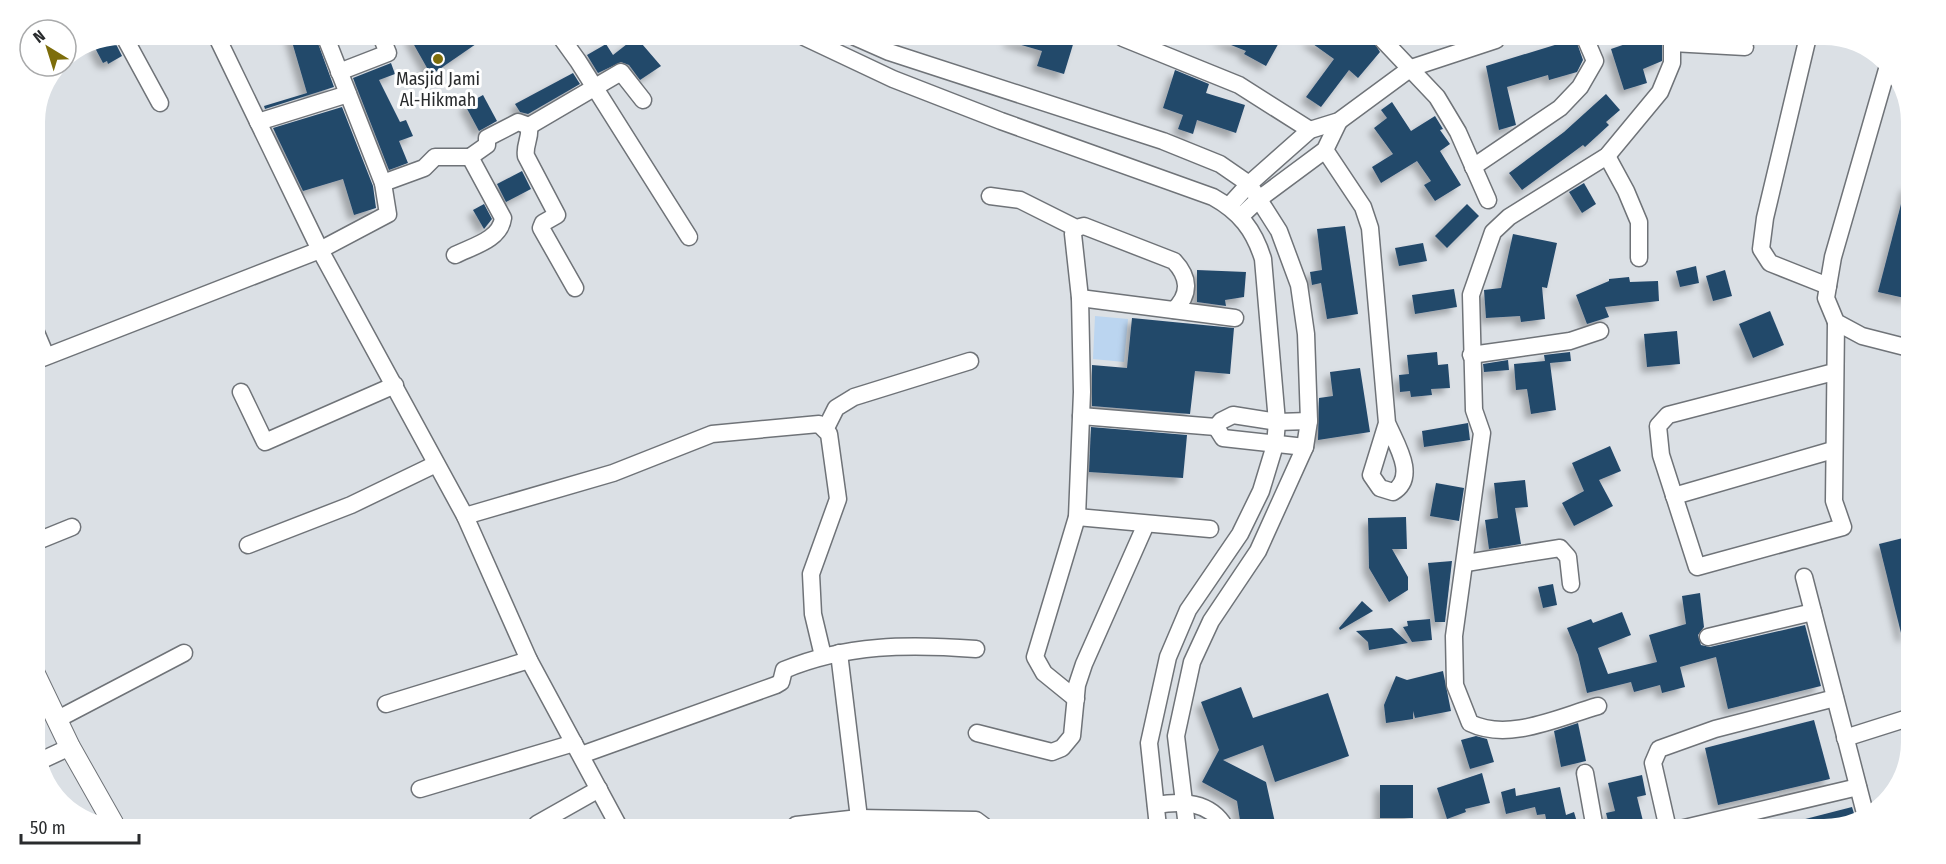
<svg xmlns="http://www.w3.org/2000/svg" width="1946" height="864" viewBox="0 0 1946 864" font-family="'Fira Sans Condensed',sans-serif">
<defs>
<filter id="shadow"><feDropShadow dx="-5.5" dy="5.5" stdDeviation="3" flood-color="#0004"/></filter>
</defs>
<rect width="100%" height="100%" fill="#dbe0e5"/>
<path fill="#bbd5f0" d="M1095,316L1128,319L1124,362L1093,359Z"/>
<g fill="#24486b" filter="url(#shadow)">
<path d="M290,35H315L334,87L265,109L264,106L307,93Z"/>
<path d="M409,36H471L476,44L431,75Z"/>
<path d="M636,37L661,66L640,80L629,65L621,62L598,73L587,55L606,44L613,55Z"/>
<path d="M113,38L122,56L108,64L107,61L103,63L94,46Z"/>
<path d="M1009,38H1075L1064,74L1037,66L1042,51L1008,41Z"/>
<path d="M1216,39H1281L1266,66L1244,54L1246,51Z"/>
<path d="M1306,39H1372L1380,52L1358,78L1349,70L1321,107L1306,97L1334,59Z"/>
<path d="M1571,40H1576L1583,60L1577,72L1549,80L1548,75L1507,87L1516,125L1499,130L1486,66Z"/>
<path d="M1637,40L1662,41V61L1643,69L1647,83L1624,90L1611,49Z"/>
<path d="M391,63L395,74L379,80L400,122L406,120L413,136L399,141L408,163L389,170L353,78Z"/>
<path d="M1175,70L1209,84L1206,93L1245,105L1236,133L1197,120L1193,134L1178,129L1183,115L1163,108Z"/>
<path d="M573,73L580,84L528,114L520,112L515,104Z"/>
<path d="M1606,94L1620,110L1606,122L1609,125L1585,147L1583,145L1522,190L1509,173L1564,132Z"/>
<path d="M483,95L497,121L479,131L465,105Z"/>
<path d="M1392,102L1411,131L1435,116L1443,129L1440,130L1450,144L1440,151L1461,185L1435,201L1424,185L1431,181L1417,161L1381,183L1372,167L1393,154L1374,128L1387,118L1381,110Z"/>
<path d="M342,107L373,186L376,208L354,215L343,179L303,191L273,128Z"/>
<path d="M522,171L531,189L506,202L497,184Z"/>
<path d="M1584,183L1596,204L1582,213L1569,192Z"/>
<path d="M1906,185H1911L1909,299L1878,292Z"/>
<path d="M484,204L492,219L484,229L473,210Z"/>
<path d="M1467,204L1479,216L1447,248L1435,236Z"/>
<path d="M1345,226L1358,314L1327,319L1321,283L1312,285L1310,272L1322,270L1317,229Z"/>
<path d="M1513,234L1557,243L1547,288L1542,287L1545,319L1521,322L1520,316L1486,318L1484,290L1501,288Z"/>
<path d="M1423,243L1427,261L1399,266L1395,248Z"/>
<path d="M1696,266L1699,283L1680,287L1676,271Z"/>
<path d="M1197,270L1246,272L1244,297L1225,300L1226,306L1197,302Z"/>
<path d="M1725,270L1732,296L1713,301L1706,276Z"/>
<path d="M1629,277L1630,282L1658,281L1659,301L1605,307L1609,317L1587,324L1576,295L1609,281V279Z"/>
<path d="M1454,289L1457,307L1415,314L1412,295Z"/>
<path d="M1770,311L1784,345L1753,358L1739,324Z"/>
<path d="M1132,318L1234,328L1230,374L1195,371L1190,414L1092,406V365L1127,368Z"/>
<path d="M1677,331L1680,364L1647,367L1644,334Z"/>
<path d="M1437,352L1438,365L1448,364L1450,388L1431,389L1432,395L1411,397L1410,391L1400,392L1399,375L1409,374L1407,355Z"/>
<path d="M1570,352L1571,361L1550,363L1556,410L1531,414L1527,389L1516,390L1514,364L1545,361L1544,355Z"/>
<path d="M1508,360L1509,370L1484,372L1483,364Z"/>
<path d="M1360,368L1370,432L1318,440L1319,398L1333,396L1330,372Z"/>
<path d="M1468,423L1470,440L1424,447L1422,431Z"/>
<path d="M1091,427L1187,435L1183,478L1089,472Z"/>
<path d="M1610,446L1621,471L1599,480L1613,506L1574,526L1562,503L1584,491L1572,463Z"/>
<path d="M1525,480L1528,507L1515,508L1521,544L1489,549L1485,520L1498,518L1494,483Z"/>
<path d="M1436,483L1464,488L1459,521L1430,516Z"/>
<path d="M1406,517L1407,549H1392L1408,577V590L1389,602L1369,568L1368,518Z"/>
<path d="M1903,538L1907,552L1906,636L1902,637L1879,544Z"/>
<path d="M1452,561L1445,622H1435L1428,563Z"/>
<path d="M1553,584L1557,605L1543,608L1538,587Z"/>
<path d="M1700,593L1704,627L1698,635L1701,645L1710,647L1805,625L1821,686L1728,709L1716,657L1680,667L1685,687L1662,693L1660,685L1634,692L1631,682L1587,693L1578,655L1567,628L1591,619L1593,623L1622,612L1631,635L1598,648L1608,674L1657,662L1649,635L1686,624L1682,596Z"/>
<path d="M1362,601L1373,611L1340,630L1339,628Z"/>
<path d="M1430,619L1432,640L1412,642L1403,627L1408,626L1407,621Z"/>
<path d="M1392,628L1408,643L1369,650L1368,642L1356,631Z"/>
<path d="M1443,671L1451,711L1415,718L1413,711V719L1386,723L1384,705L1396,676L1407,680Z"/>
<path d="M1241,687L1253,718L1328,693L1349,756L1275,782L1263,745L1223,760L1266,782L1276,827H1241L1237,801L1202,782L1219,750L1201,702Z"/>
<path d="M1814,720L1830,779L1718,805L1705,748Z"/>
<path d="M1578,723L1586,761L1561,767L1554,731Z"/>
<path d="M1476,736L1487,739L1494,762L1470,769L1461,740Z"/>
<path d="M1482,773L1490,803L1465,809L1466,812L1447,819L1437,788Z"/>
<path d="M1642,775L1646,795L1637,797L1644,825L1629,829H1610L1606,813L1615,811L1608,783Z"/>
<rect x="1380" y="785" width="33" height="33"/>
<path d="M1560,787L1566,815L1574,812L1579,829L1548,828L1545,814L1537,815L1535,807L1506,814L1501,792L1515,788L1516,796Z"/>
<path d="M1852,807L1856,820L1824,830L1782,829V825Z"/>
</g>
<g fill="none" stroke-linecap="round" stroke-linejoin="round">
<g stroke="#6f7378" stroke-width="19">
<g id="minor">
<path d="M123,35L160,103"/>
<path d="M216,35L320,250L465,516L529,660L618,825"/>
<path d="M560,36L578,61L689,237"/>
<path d="M804,37L893,79L1001,121L1213,197C1240,212 1254,230 1263,259L1277,422L1275,445L1261,491L1240,534L1188,610L1168,657L1149,743L1158,827"/>
<path d="M855,37L889,52L1163,141L1220,164L1249,184L1279,231L1299,285L1306,334L1309,421L1305,447L1258,551L1211,621L1192,662L1176,736L1187,827"/>
<path d="M1123,38L1239,85L1310,130"/>
<path d="M1382,39L1437,97L1458,132L1488,200"/>
<path d="M1807,41L1765,218L1761,249L1770,263L1828,286"/>
<path d="M1672,43L1745,47"/>
<path d="M1888,66L1833,257L1826,298L1836,322L1862,336L1909,348"/>
<path d="M339,72L388,53L381,36"/>
<path d="M258,122L348,94"/>
<path d="M529,126C531,138 524,145 526,156L557,215L543,223L541,228L575,288"/>
<path d="M529,126L621,72L643,100"/>
<path d="M1325,150L1363,207L1370,228L1387,423L1371,475L1380,488L1393,492C1418,477 1396,444 1387,423"/>
<path d="M1607,156L1626,191L1639,222V258"/>
<path d="M470,157L487,145V138L518,122L529,126"/>
<path d="M1473,167L1560,108L1580,87L1595,61L1586,40"/>
<path d="M383,183L424,168L435,157H470"/>
<path d="M990,196L1020,200L1076,228L1084,226L1174,261C1189,277 1191,294 1174,310"/>
<path d="M1229,206L1249,184L1310,130L1339,121L1411,68L1496,40"/>
<path d="M1241,216L1259,199L1325,150L1339,121"/>
<path d="M1076,228L1073,234L1080,298L1082,392L1077,517L1035,657L1044,673L1076,699"/>
<path d="M455,255C473,246 500,240 503,218L470,157"/>
<path d="M1080,298L1235,318"/>
<path d="M35,330L46,356"/>
<path d="M1471,355L1570,341L1600,331"/>
<path d="M35,361L320,250L388,214L383,183L325,35"/>
<path d="M1834,372L1668,415L1658,426L1661,455L1697,567L1843,527L1834,501L1836,322"/>
<path d="M241,392L265,442L395,385"/>
<path d="M1081,416L1216,427"/>
<path d="M1216,427L1221,421L1233,415L1277,422L1309,421"/>
<path d="M1216,427L1223,438L1305,447"/>
<path d="M826,428L836,408L854,397L970,361"/>
<path d="M1674,496L1833,450"/>
<path d="M465,516L613,473L712,434L819,424L829,434L838,499L811,574L813,614L823,656"/>
<path d="M1077,517L1210,529"/>
<path d="M35,542L72,527"/>
<path d="M248,545L351,505L436,464"/>
<path d="M1466,563L1560,548L1568,557L1571,584"/>
<path d="M1804,577L1866,817"/>
<path d="M1708,637L1813,612"/>
<path d="M839,653L859,818"/>
<path d="M386,704L529,660"/>
<path d="M1598,706C1559,717 1509,742 1470,723L1455,685L1454,636L1482,433L1474,410L1471,295L1493,232L1509,217L1607,156L1660,92L1672,63V41"/>
<path d="M56,720L184,653"/>
<path d="M977,733L1052,752L1062,748L1072,736L1077,685L1084,664L1146,524"/>
<path d="M1845,738L1905,719"/>
<path d="M581,755L776,685L781,682L784,670C846,644 909,644 976,649"/>
<path d="M40,761L70,747"/>
<path d="M1585,773L1595,829"/>
<path d="M420,789L574,743"/>
<path d="M1156,805C1182,801 1210,801 1225,827"/>
<path d="M537,824L599,789"/>
<path d="M796,825L859,818L976,820L984,826"/>
<path d="M1668,829L1653,763L1659,749L1715,729L1835,698"/>
<path d="M1680,829L1858,787"/>
</g>
</g>
<g stroke="#6f7378" stroke-width="22">
<path id="major" d="M35,674L70,747L113,823"/>
</g>
<use href="#minor" stroke="#fff" stroke-width="16"/>
<use href="#major" stroke="#fff" stroke-width="20"/>
</g>
<circle fill="#7d6d0a" stroke="#fff" stroke-width="2" cx="438" cy="59" r="6"/>
<g text-anchor="middle" dominant-baseline="central" stroke-width="6" stroke-linejoin="round" paint-order="stroke">
<g font-size="18" fill="#292b2d" stroke="#fff">
<text x="438" y="79">Masjid Jami<tspan x="438" dy="21">Al-Hikmah</tspan></text>
</g>
</g>
<path d="M0 0H1946V864H0ZM122 45H1824A77 77 0 0 1 1901 122V742A77 77 0 0 1 1824 819H122A77 77 0 0 1 45 742V122A77 77 0 0 1 122 45Z" fill="#fff" fill-rule="evenodd"/>
<g transform="translate(48 48) rotate(322)"><circle r="28" fill="#ffffff" stroke="#a9aaab" stroke-width="1.5"/>
<path d="M0-4.5L10 22L0 15L-10 22Z" fill="#7d6d0a"/>
<text y="-9" font-size="16" font-weight="bold" text-anchor="middle" fill="#292b2d">N</text>
</g>
<path d="M21 834v9h118v-9" fill="none" stroke="#292b2d" stroke-width="3"/>
<text x="30" y="834" font-size="18" fill="#292b2d" stroke="#ffffff" stroke-width="4.5" paint-order="stroke">50 m</text>
</svg>
